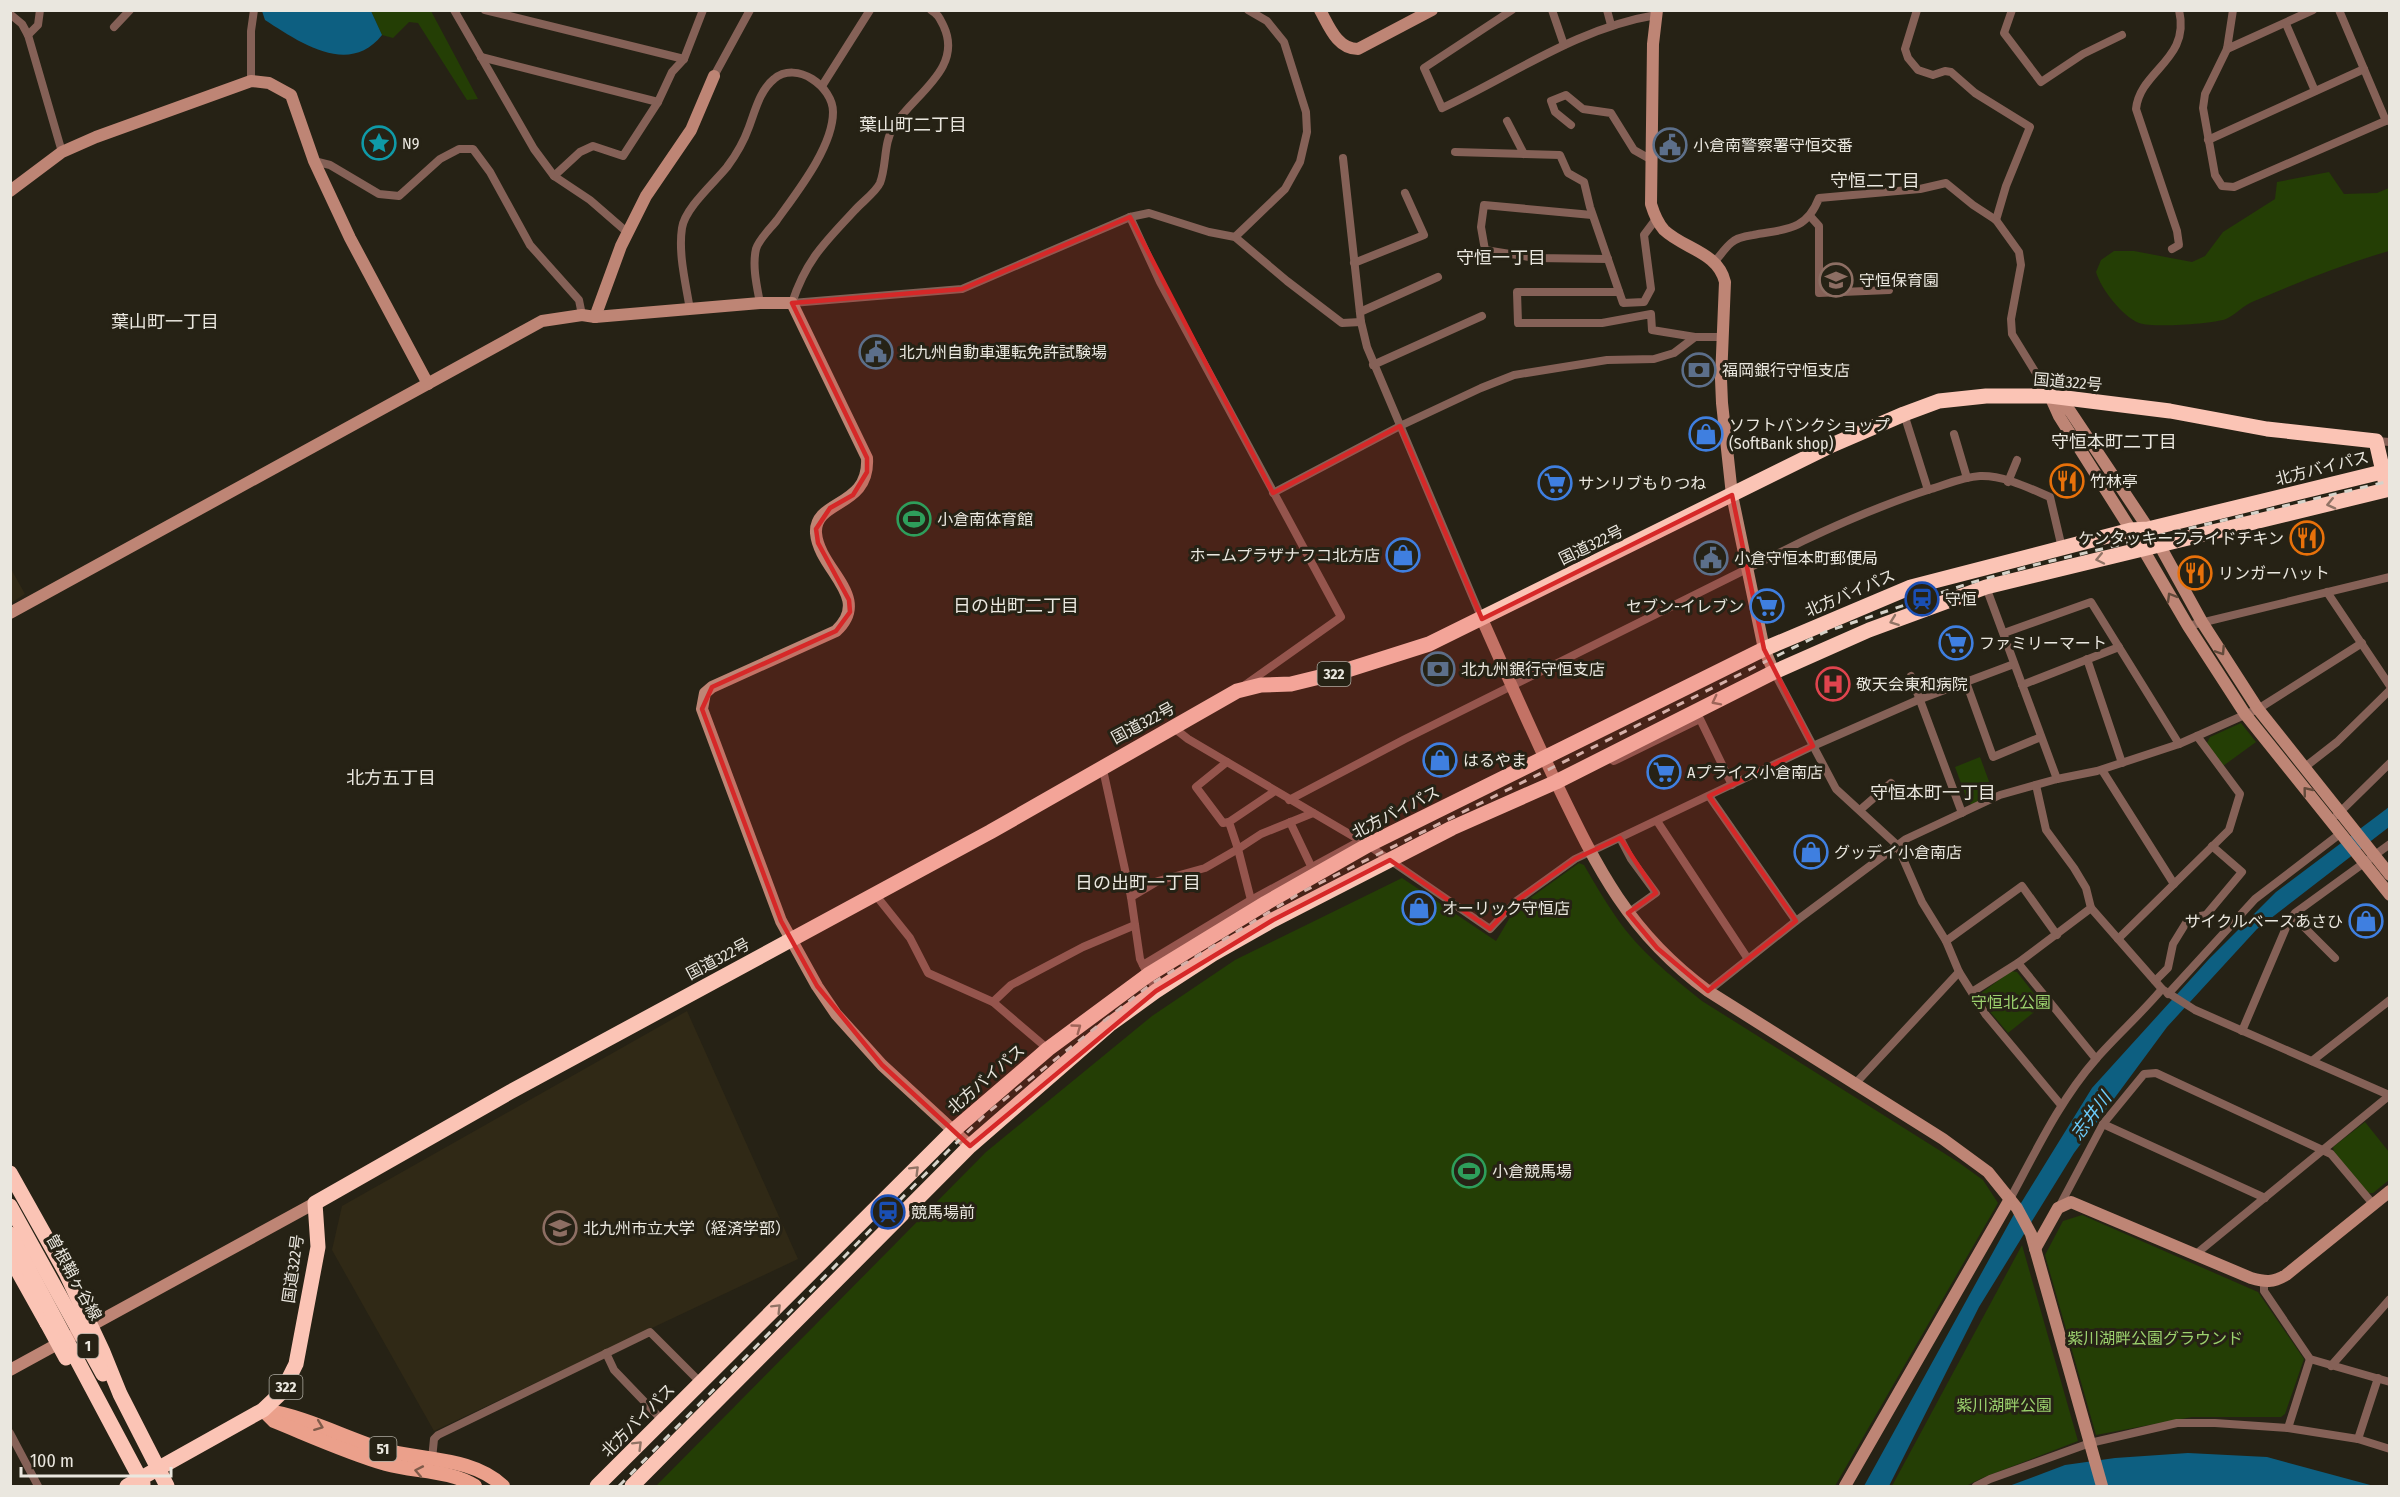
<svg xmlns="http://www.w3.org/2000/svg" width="2400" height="1497" viewBox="0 0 2400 1497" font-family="'Fira Sans Condensed','Noto Sans JP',sans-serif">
<rect width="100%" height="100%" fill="#262215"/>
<g fill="#302916">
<path d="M10,567L25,594L11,603H10Z"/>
<path d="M687,1011L798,1259L434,1431L332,1250L342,1206Z"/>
</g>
<g fill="#243e05">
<path d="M371,11H431L478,99L467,100L418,23L409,22L393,38L382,35Z"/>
<path d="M2329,172L2344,194L2377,193L2389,188V251C2343,264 2297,283 2252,302C2243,306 2235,315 2226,319C2212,324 2152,328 2139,323C2122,316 2101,289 2096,272L2101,260L2114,251H2134L2192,262L2205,256L2223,232L2275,199L2277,182Z"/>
<path d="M2241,723L2256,742L2223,766L2206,745L2210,737Z"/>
<path d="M1980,757L1994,795L1973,805L1968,802L1955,767Z"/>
<path d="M1579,863L1584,865C1594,882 1604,900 1616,917C1638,950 1671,976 1702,1001L1958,1162L1983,1180L1998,1203L1835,1486H656L986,1152L1152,1016L1235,960L1402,878L1496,941L1515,909Z"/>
<path d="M2011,971L2017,972L2043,1005L2008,1033L1987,1008L1980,994Z"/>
<path d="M2365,1122L2389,1152V1180L2373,1193H2366L2334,1152L2333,1147Z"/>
<path d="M2082,1215L2258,1292L2304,1359L2285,1414L2281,1417H2192L2096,1435L2045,1255L2063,1221Z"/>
<path d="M2022,1245L2078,1441L1982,1478L1966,1486H1892Z"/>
</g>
<g fill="#0d5f81">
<path d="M262,11H371L382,35C349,77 299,42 265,20Z"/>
<path d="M2389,807V827L2257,929L2167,1027L2074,1153L1979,1307L1889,1486H1864L2013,1216L2092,1088L2209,959L2276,892Z"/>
<path d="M2188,1453L2267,1457L2374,1486H2009L2065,1465L2115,1458Z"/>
</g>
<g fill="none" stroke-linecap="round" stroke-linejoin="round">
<g stroke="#856157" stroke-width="8">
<path d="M454,10L534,149L554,176L590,200L628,233"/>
<path d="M485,10L684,59"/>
<path d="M931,10C939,15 940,19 944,27C963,69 913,95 894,126C883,143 887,165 880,183C876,192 862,202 855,210C825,242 806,260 792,303L962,289L1130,217L1149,213L1209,232L1235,237L1287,281L1342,323L1361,322"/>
<path d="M1512,10L1424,68L1442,108C1513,75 1577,28 1656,15"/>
<path d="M1552,10L1564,45"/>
<path d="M1607,10L1611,25"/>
<path d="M1917,10L1905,49L1908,58L1918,70L1933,75L1945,71L1951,72L1975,93L2030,127L2006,186L1996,220"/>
<path d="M2012,10L2004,33L2041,82L2083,54L2122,35"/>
<path d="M2233,10L2227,49L2205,94L2203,108L2215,175L2222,186L2234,187L2390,119"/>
<path d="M2339,10L2386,121"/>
<path d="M10,14L22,24L28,35L62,152"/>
<path d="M2286,24L2315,91"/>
<path d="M114,27L130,10"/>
<path d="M28,35L38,25L40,10"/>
<path d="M2227,49L2313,10"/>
<path d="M481,57L658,102"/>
<path d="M714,76L750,10"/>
<path d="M251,81V31L254,10"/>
<path d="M822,86L870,10"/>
<path d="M1507,121L1524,154"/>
<path d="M1571,125L1555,112L1551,101L1566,95L1583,109L1611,113L1634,150L1650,159"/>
<path d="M2208,140L2364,69"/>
<path d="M1455,152L1560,155L1568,173L1584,182L1590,207L1623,303L1644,302L1651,289L1644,235L1656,219"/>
<path d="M1343,158L1361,322L1367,347L1482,619"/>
<path d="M314,161L330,165L379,194L399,196L440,159L459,149H473L490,172L530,245L579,300L582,315"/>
<path d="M554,176L580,152L593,146L623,156L658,102L672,72L684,59L703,10"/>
<path d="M1592,215L1484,205L1481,227L1485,250L1536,258L1608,259"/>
<path d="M1810,216L1819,226V293L1889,290"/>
<path d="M1130,217L1160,282L1341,617L1245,685"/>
<path d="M1235,237L1285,189L1300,162L1307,132L1306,112L1284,42L1267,21L1248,10"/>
<path d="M2172,249L2179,245L2177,231L2136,109C2140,70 2191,60 2179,10"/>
<path d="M1715,261C1720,256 1725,248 1731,243C1736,238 1746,236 1753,235C1784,229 1806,232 1819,198L1920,189L1946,183L1973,205L1996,220L2019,252L2021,265L2011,319L2012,334L2050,396"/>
<path d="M1354,263L1424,235L1405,193"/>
<path d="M1619,292H1517L1518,323H1602L1651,314L1652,330L1695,337"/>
<path d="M690,310C686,284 678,254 682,228C685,208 714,183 727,167C736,155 744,141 749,127C755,111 760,90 774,79C797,60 833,87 833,112C833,147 797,192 777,220C771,228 759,239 756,249C752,266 757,287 760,303"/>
<path d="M1360,312L1438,277"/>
<path d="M1373,365L1482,316"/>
<path d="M1904,414L1928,490"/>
<path d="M1954,434L1967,478"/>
<path d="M2376,441L2390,442"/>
<path d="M2008,482L2017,460"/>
<path d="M1273,493L1400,426L1481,388L1514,375L1607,360L1654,359L1674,353L1695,337H1723"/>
<path d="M1986,587L2057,779"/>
<path d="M2327,592L2390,686"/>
<path d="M2188,626L2390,577"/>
<path d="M2004,633L2091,602L2179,744"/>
<path d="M2087,659L2122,763"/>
<path d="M1774,672L1836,789L1897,845L1922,902L1946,941L1959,972L1986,1015L2061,1105"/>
<path d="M1911,676L1962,813"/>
<path d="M1966,682L1993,757L2041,737"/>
<path d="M2022,685L2119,647"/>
<path d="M1174,728L1188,739L1368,845L1490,929L1515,902L1575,859L1813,746L1918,700L2014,664"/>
<path d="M1606,756L1614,761L1700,719L1732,785"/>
<path d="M1227,762L1196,787L1223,823L1229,822"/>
<path d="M1102,765L1131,897L1140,959L1156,991"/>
<path d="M2305,767L2337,742L2390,690"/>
<path d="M2102,770L2174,884"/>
<path d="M1709,796L1796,921"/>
<path d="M1289,800L1405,739L1803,541C1845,521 1887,503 1931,489C1947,484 1963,477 1980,476C2003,475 2029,488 2050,497L2062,548"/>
<path d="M1860,810L1891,783"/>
<path d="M2337,815L2390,763"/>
<path d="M1657,821L1748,959"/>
<path d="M1290,822L1311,866"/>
<path d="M1620,838L1631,859L1656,893L1628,913"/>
<path d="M874,893L910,938L928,973L993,1002L1048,1049"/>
<path d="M1131,897L1158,881L1205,868L1238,849L1229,822L1275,791"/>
<path d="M1251,900L1238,849L1261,834L1313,813"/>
<path d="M2091,908L2162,989L2195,1010L2389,1095"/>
<path d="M2293,916L2335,958"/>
<path d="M2118,939L2229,830L2240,794L2197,736"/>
<path d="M1946,941L2022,886L2057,935"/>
<path d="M2018,963L2096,1059"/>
<path d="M1143,965L1251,900L1360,841"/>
<path d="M2155,981L2168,968L2173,944L2189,918L2206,915L2242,872L2212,846"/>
<path d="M1708,991L1796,921L1906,839L2000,795L2057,779L2097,771L2179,744L2258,709L2362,643"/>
<path d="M1972,992L2018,963L2091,908L2086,888L2074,868L2046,830L2036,785"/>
<path d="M2168,994L2255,899L2341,833"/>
<path d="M993,1002L1011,985L1083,947L1135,925"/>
<path d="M2242,1031L2288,923L2295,913L2390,844"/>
<path d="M2312,1061L2390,1000"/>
<path d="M1854,1085L1959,972"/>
<path d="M2103,1124L2265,1198"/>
<path d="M2010,1199C2036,1151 2060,1100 2096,1059C2117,1035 2141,1014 2162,989"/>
<path d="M2059,1207L2103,1124L2144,1074L2156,1073L2331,1154L2373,1204"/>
<path d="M2196,1254L2390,1095"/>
<path d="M2264,1282V1291L2310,1359L2390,1382"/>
<path d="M606,1353L614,1370L663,1421"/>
<path d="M2331,1366L2390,1299"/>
<path d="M2288,1428L2310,1359"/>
<path d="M10,1433L38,1486"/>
<path d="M2358,1439L2378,1378"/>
<path d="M432,1459L434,1439L438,1435L650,1332L701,1383"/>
<path d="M1976,1486L1990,1479L2090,1443L2177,1423H2215L2288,1428L2358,1439L2390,1449"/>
</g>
<g stroke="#be8575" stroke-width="12">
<path d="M1320,10C1329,26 1337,49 1358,49L1432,10"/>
<path d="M1657,10L1653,44L1651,204C1654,214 1657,222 1664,230C1684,249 1718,252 1725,282L1721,379L1722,403L1732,495L1764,649L1774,672"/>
<path d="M10,191L62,152L96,137L251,81L269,83L291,95L314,161L350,238L428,384"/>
<path d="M595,317L621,246L646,196L691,130L714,76"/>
<path d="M2050,396L2059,416L2143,549L2188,626L2245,714L2390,895"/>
<path d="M2052,397L2070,411L2160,546L2202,622L2258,709L2390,875"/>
<path d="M10,613L542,321L582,315L595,317L760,303H792L867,458C870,508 814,499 816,533C819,570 873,597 836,631L712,687L705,693L702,709L781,921L817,986L836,1014L882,1065L970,1146"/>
<path d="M1482,619C1505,671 1528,723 1552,774C1595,863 1625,930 1708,991L1943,1139L1988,1172L2017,1208L2031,1234L2102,1486"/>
<path d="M2035,1249L2058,1208L2071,1202L2251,1278C2265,1282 2273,1283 2286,1275L2390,1191"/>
<path d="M10,1370L315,1203"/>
<path d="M1845,1486L2010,1199"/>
</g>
<g stroke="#eba08b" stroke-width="14">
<path d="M263,1410C304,1416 341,1436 381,1449C421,1461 471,1456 503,1486"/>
<path d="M263,1410L274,1421C311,1436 348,1453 386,1464C415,1472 450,1470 475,1486"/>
</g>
<g stroke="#fbc4b5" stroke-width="15">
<path d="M10,1257L47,1323"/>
<path d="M127,1486L263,1410L282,1392L296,1364L318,1247L315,1203L510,1092L990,832L1237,691L1261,685L1291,684L1344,671L1429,644L1832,445L1904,414L1939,401L1986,396H2050L2170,411L2267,429L2376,441L2387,489"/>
<path d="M597,1486L954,1130L1048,1049L1148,975L1266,903L1368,845L1764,649L1911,587L2131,530L2148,529L2390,470"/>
<path d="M632,1486L970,1146L1109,1025L1156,991L1213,954L1273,920L1452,828L1556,782L1774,672L1869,630L1986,587L2390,489"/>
</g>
<path stroke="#d6d3ca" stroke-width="3" stroke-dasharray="8 8" stroke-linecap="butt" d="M619,1486L948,1151L986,1114L1151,984L1302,892L1825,632L1970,583L2034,565L2390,481"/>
<g stroke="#fbc4b5" stroke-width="15">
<path d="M10,1173L66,1273L103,1352L120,1394L167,1486"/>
<path d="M10,1206L103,1374"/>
<path d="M10,1234L143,1484"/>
<path d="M47,1323L66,1358"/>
</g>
</g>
<defs><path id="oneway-chevron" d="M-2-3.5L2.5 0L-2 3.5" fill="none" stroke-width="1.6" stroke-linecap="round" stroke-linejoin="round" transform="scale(1.5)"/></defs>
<g stroke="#907365">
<use href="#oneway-chevron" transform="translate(2331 504) rotate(167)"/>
<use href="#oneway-chevron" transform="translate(2100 559) rotate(168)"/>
<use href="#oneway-chevron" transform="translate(1894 621) rotate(160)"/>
<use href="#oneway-chevron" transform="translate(1716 701) rotate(153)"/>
<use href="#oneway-chevron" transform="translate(1077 1028) rotate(-36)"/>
<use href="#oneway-chevron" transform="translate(915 1170) rotate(-45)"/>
<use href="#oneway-chevron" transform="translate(777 1308) rotate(-45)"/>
<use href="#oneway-chevron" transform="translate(638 1445) rotate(-45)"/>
</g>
<g stroke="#634a3b">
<use href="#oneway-chevron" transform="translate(2171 597) rotate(-120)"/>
<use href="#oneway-chevron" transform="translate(2221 651) rotate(57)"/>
<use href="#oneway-chevron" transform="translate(2307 791) rotate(-129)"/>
</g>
<g stroke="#7f5b4a">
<use href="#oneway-chevron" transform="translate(319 1426) rotate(21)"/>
<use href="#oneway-chevron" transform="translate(419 1471) rotate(-169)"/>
</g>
<path fill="#d62828" fill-opacity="0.2" stroke="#d62828" stroke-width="4.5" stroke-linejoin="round" d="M1130,217L1273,493L1400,426L1482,619L1732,495L1764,649L1813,746L1709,796L1796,921L1708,991L1657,948L1628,913L1656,893L1620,838L1575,859L1515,902L1490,929L1390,860L1273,920L1156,991L970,1146L882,1065L817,986L781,921L702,709L712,687L836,631L850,612L849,600L818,543L816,529L830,508L853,495L867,472V458L792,303L962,289Z"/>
<defs>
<g id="sight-ring" transform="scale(1.725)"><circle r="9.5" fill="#262215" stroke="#0f9aa8" stroke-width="1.5"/><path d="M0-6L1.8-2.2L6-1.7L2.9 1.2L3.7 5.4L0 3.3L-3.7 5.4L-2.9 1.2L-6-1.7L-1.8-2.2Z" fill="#0f9aa8"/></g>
<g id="civic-ring" transform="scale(1.725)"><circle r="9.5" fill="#262215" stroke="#5c6f8a" stroke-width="1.5"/><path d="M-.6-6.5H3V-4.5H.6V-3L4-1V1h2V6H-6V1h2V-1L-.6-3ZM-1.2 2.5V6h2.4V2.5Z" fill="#5c6f8a"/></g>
<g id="school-ring" transform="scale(1.725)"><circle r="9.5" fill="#262215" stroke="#8d6e63" stroke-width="1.5"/><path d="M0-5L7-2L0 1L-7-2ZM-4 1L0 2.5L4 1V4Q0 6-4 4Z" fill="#8d6e63"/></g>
<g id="bank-ring" transform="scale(1.725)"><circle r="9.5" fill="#262215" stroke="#5c6f8a" stroke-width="1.5"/><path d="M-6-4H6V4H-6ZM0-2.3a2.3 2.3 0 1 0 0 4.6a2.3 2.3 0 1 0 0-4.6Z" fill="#5c6f8a"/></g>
<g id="shop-ring" transform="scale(1.725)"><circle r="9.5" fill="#262215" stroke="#3f7fe0" stroke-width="1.5"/><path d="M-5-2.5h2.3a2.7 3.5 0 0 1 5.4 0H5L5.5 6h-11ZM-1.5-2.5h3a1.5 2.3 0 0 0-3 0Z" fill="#3f7fe0"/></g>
<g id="restaurant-ring" transform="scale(1.725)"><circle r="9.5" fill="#262215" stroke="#e8710a" stroke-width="1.5"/><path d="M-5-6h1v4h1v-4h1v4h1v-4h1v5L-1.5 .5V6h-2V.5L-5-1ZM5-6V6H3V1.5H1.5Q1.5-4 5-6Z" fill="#e8710a"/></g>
<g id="supermarket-ring" transform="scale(1.725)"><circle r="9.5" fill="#262215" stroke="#3f7fe0" stroke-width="1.5"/><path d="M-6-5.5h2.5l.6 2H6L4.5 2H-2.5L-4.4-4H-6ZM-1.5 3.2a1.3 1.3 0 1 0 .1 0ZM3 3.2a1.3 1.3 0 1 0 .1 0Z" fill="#3f7fe0"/></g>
<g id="stadium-ring" transform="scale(1.725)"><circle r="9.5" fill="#262215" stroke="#2e9e5b" stroke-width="1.5"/><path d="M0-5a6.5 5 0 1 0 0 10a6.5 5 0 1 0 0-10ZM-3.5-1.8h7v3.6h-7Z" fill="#2e9e5b"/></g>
<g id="station-ring" transform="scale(1.725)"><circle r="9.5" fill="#262215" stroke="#1a4fb4" stroke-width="1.5"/><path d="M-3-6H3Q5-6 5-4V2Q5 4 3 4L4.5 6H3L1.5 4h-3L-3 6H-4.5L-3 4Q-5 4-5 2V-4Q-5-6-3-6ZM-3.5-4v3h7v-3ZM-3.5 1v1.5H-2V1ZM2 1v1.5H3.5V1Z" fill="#1a4fb4"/></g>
<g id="hospital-ring" transform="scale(1.725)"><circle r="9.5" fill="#262215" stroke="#e0444e" stroke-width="1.5"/><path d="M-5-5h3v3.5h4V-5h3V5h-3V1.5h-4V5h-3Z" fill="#e0444e"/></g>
<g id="university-ring" transform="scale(1.725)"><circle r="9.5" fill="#262215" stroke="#8d6e63" stroke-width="1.5"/><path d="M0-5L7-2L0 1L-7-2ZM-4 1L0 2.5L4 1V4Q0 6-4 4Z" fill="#8d6e63"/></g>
</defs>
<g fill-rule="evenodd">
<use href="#sight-ring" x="379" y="143"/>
<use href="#civic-ring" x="1670" y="145"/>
<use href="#school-ring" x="1836" y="280"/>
<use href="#civic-ring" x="876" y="352"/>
<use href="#bank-ring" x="1699" y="370"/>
<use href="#shop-ring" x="1706" y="434"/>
<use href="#restaurant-ring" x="2067" y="481"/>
<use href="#supermarket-ring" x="1555" y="483"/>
<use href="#stadium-ring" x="914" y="519"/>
<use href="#restaurant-ring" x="2307" y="538"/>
<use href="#shop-ring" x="1403" y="555"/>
<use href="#civic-ring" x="1711" y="558"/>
<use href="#restaurant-ring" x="2195" y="573"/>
<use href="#station-ring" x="1922" y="599"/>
<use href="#supermarket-ring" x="1767" y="606"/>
<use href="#supermarket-ring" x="1956" y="643"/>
<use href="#bank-ring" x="1438" y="669"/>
<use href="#hospital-ring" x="1833" y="684"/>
<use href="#shop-ring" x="1440" y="760"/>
<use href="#supermarket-ring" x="1664" y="772"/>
<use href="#shop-ring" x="1811" y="852"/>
<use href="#shop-ring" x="1419" y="908"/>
<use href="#shop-ring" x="2366" y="921"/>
<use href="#stadium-ring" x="1469" y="1171"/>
<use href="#station-ring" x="888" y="1212"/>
<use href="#university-ring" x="560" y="1228"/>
</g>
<g text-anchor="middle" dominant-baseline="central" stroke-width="6" stroke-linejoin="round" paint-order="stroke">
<g fill="#262215" stroke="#afaca2" stroke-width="1.5">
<rect x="1317.5" y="662" width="33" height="24" rx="4.5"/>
<rect x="77.5" y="1334" width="21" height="24" rx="4.5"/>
<rect x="269.5" y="1375" width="33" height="24" rx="4.5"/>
<rect x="369.5" y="1437" width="27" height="24" rx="4.5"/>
</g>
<g font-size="15" font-weight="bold" fill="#eae7df">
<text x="1334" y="674">322</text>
<text x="88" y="1346">1</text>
<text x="286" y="1387">322</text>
<text x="383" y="1449">51</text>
</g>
<g font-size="16" fill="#eae7df" stroke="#262215" text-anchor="start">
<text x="402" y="143">N9</text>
<text x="1693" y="145">小倉南警察署守恒交番</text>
<text x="1859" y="280">守恒保育園</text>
<text x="899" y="352">北九州自動車運転免許試験場</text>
<text x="1722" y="370">福岡銀行守恒支店</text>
<text x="1729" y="425">ソフトバンクショップ<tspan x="1729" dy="18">(SoftBank shop)</tspan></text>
<text x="2090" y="481">竹林亭</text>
<text x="1578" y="483">サンリブもりつね</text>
<text x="937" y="519">小倉南体育館</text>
<text x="2284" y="538" text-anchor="end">ケンタッキーフライドチキン</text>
<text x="1380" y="555" text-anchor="end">ホームプラザナフコ北方店</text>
<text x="1734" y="558">小倉守恒本町郵便局</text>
<text x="2218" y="573">リンガーハット</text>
<text x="1945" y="599">守恒</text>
<text x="1744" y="606" text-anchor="end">セブン-イレブン</text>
<text x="1979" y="643">ファミリーマート</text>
<text x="1461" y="669">北九州銀行守恒支店</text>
<text x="1856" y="684">敬天会東和病院</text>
<text x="1463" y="760">はるやま</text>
<text x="1687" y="772">Aプライス小倉南店</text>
<text x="1834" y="852">グッデイ小倉南店</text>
<text x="1442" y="908">オーリック守恒店</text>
<text x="2343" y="921" text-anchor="end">サイクルベースあさひ</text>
<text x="1492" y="1171">小倉競馬場</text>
<text x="911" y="1212">競馬場前</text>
<text x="583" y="1228">北九州市立大学（経済学部）</text>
</g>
<g font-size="16" fill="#eae7df" stroke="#262215">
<text transform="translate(2068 382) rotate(5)">国道322号</text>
<text transform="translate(2322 468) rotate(-14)">北方バイパス</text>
<text transform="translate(1591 545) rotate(-26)">国道322号</text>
<text transform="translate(1850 593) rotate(-23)">北方バイパス</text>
<text transform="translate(1143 723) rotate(-28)">国道322号</text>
<text transform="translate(1396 812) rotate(-27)">北方バイパス</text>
<text transform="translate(718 959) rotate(-28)">国道322号</text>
<text transform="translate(986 1079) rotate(-41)">北方バイパス</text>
<text transform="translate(293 1269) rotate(-82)">国道322号</text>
<text transform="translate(74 1277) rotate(61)">曽根鞘ヶ谷線</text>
<text transform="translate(638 1420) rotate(-45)">北方バイパス</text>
</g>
<g font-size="16" fill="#9cd26e" stroke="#262215">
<text x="2011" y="1002">守恒北公園</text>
<text x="2155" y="1338">紫川湖畔公園グラウンド</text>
<text x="2004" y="1405">紫川湖畔公園</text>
</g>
<g font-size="18" fill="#eae7df" stroke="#262215">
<text x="913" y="125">葉山町二丁目</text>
<text x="1875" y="181">守恒二丁目</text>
<text x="1501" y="258">守恒一丁目</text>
<text x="165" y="322">葉山町一丁目</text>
<text x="2114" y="442">守恒本町二丁目</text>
<text x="1016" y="606">日の出町二丁目</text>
<text x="391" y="778">北方五丁目</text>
<text x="1933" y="793">守恒本町一丁目</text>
<text x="1138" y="883">日の出町一丁目</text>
</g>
<g font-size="18" font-style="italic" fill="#6bcbfa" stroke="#262215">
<text transform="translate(2091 1116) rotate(-53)">志井川</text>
</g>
</g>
<rect width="2400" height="1497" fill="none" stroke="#eae7df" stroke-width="24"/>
<path d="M21 1467v9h150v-9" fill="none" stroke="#eae7df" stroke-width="3"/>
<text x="30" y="1467" font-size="18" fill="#eae7df" stroke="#262215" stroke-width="4.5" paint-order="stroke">100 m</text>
</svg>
